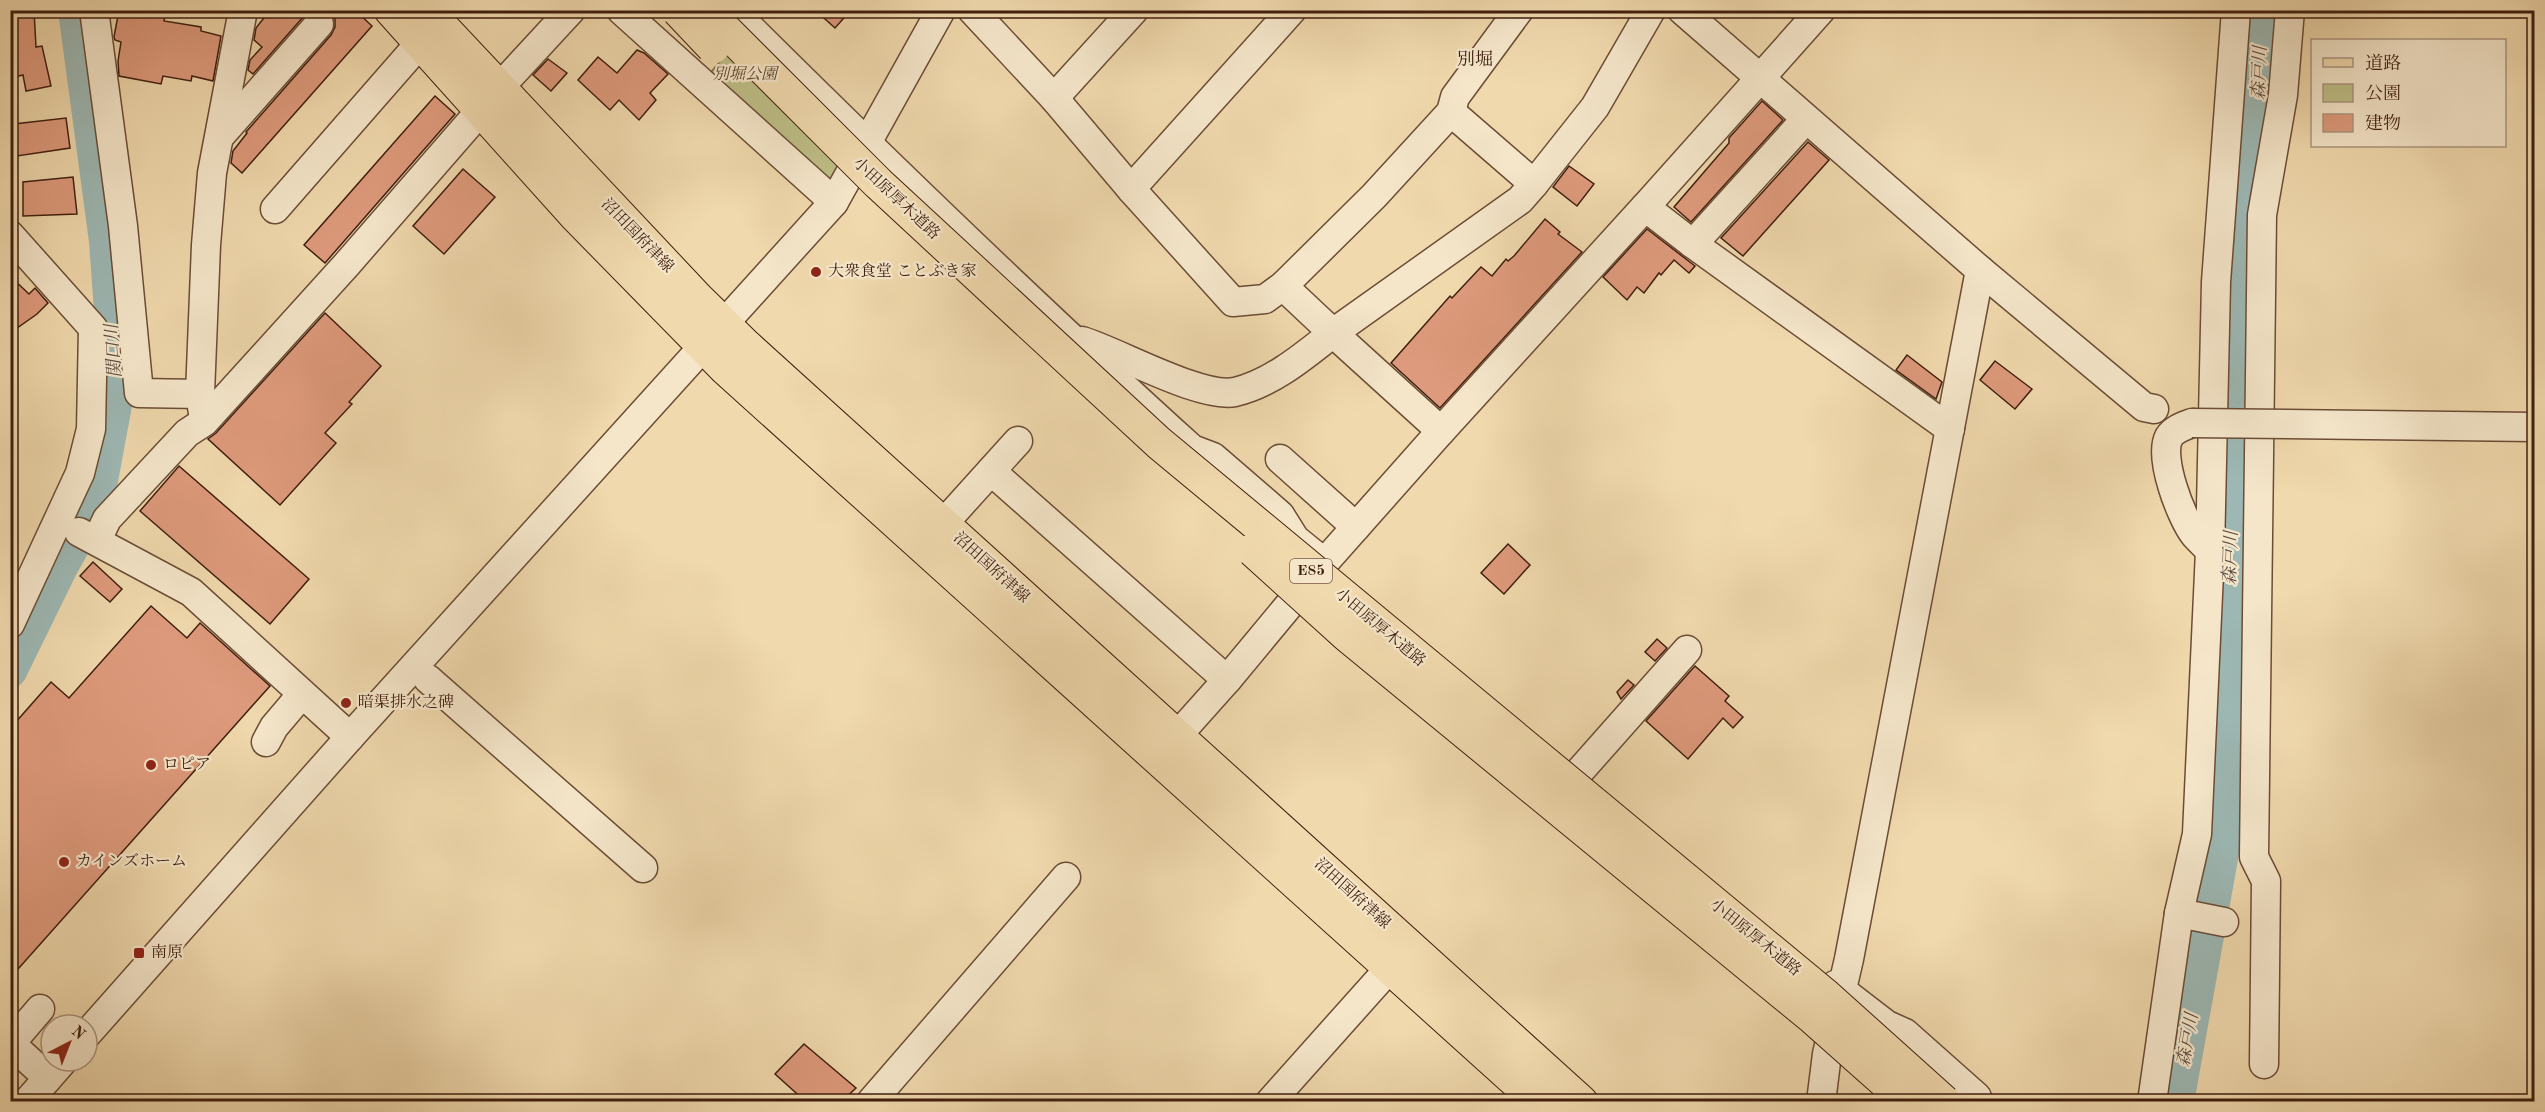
<svg xmlns="http://www.w3.org/2000/svg" width="2545" height="1112" viewBox="0 0 2545 1112" font-family="'Old Standard TT','Noto Serif JP',serif">
<rect width="100%" height="100%" fill="#f0d9ad"/>
<filter id="stains"><feTurbulence type="fractalNoise" baseFrequency=".00333" numOctaves="4"/><feColorMatrix values="0 0 0 0 .2 0 0 0 0 .09 0 0 0 0 .02 0 0 0 .5 -.17"/></filter>
<radialGradient id="worn" r=".72"><stop offset=".6" stop-color="#630" stop-opacity="0"/><stop offset="1" stop-color="#630" stop-opacity=".3"/></radialGradient>
<path fill="#bebe86" stroke="#7e6e4a" stroke-width="1.5" d="M743,34L856,146L831,189L706,78Z"/>
<g fill="none" stroke-linecap="round" stroke-linejoin="round">
<g stroke="#9db8b4" stroke-width="34">
<path d="M10,671L61,567L97,502L117,394L106,241L75,10"/>
<path d="M2177,1102L2222,853L2239,293L2258,124L2262,10"/>
</g>
</g>
<g fill="#de9a7c" stroke="#3f1e0f" stroke-width="1.5">
<path d="M10,10H34L36,47L42,46L51,86L26,91L23,75L10,78Z"/>
<path d="M119,10H166L164,21L201,27V31L221,36L213,81L192,76L191,81L163,76L161,84L119,76L118,61L121,42L115,40L114,37Z"/>
<path d="M270,10H297L304,16L253,74L248,70L250,60L262,47L254,40L256,28Z"/>
<path d="M332,10H355L372,26L242,173L231,163L233,151L247,133L246,132L331,35L335,27V19L330,12Z"/>
<path d="M815,10H851L835,28Z"/>
<path d="M637,50L644,53L668,74L650,93L656,100L639,120L619,100L610,110L578,80L598,57L617,73Z"/>
<path d="M548,59L567,73L551,91L533,75Z"/>
<path d="M435,96L455,114L325,263L304,245Z"/>
<path d="M1762,101L1783,120L1691,222L1674,207L1729,143V138Z"/>
<path d="M66,118L70,148L17,156L14,124Z"/>
<path d="M1808,142L1829,160L1743,256L1721,238Z"/>
<path d="M1569,166L1594,184L1577,206L1553,187Z"/>
<path d="M463,169L495,197L444,254L413,226Z"/>
<path d="M73,177L77,214L23,216V182Z"/>
<path d="M1545,219L1560,232L1558,234L1582,252L1440,408L1391,363L1450,296L1452,298L1481,267L1492,276L1506,259L1508,261L1514,256Z"/>
<path d="M1647,229L1695,266L1689,273L1674,260L1661,275L1659,273L1644,293L1637,287L1627,300L1603,277Z"/>
<path d="M10,276L29,294L35,288L48,303L37,314L10,333Z"/>
<path d="M325,313L381,366L349,402L352,404L325,433L336,443L280,505L208,439L216,433Z"/>
<path d="M1907,355L1942,382L1936,399L1896,370Z"/>
<path d="M1995,361L2032,389L2015,409L1980,380Z"/>
<path d="M179,466L309,579L270,624L140,511Z"/>
<path d="M1508,544L1530,565L1504,594L1481,573Z"/>
<path d="M93,562L122,589L110,602L80,576Z"/>
<path d="M151,606L187,638L200,623L270,686L10,978V732L15,723L51,682L69,698Z"/>
<path d="M1657,639L1667,648L1655,661L1645,652Z"/>
<path d="M1695,666L1729,696L1725,701L1743,717L1733,728L1723,718L1688,759L1646,721Z"/>
<path d="M1628,680L1634,685L1621,699L1617,692Z"/>
<path d="M804,1044L856,1088L842,1101H805L775,1074Z"/>
</g>
<g fill="none" stroke-linecap="round" stroke-linejoin="round">
<g stroke="#6b4d36" stroke-width="31">
<g id="minor">
<path d="M94,10L123,226L139,393L200,394"/>
<path d="M621,10L834,202"/>
<path d="M732,10C883,160 1035,307 1192,449L1213,457L1280,515L1295,539L1316,556"/>
<path d="M972,10L1054,98L1131,189"/>
<path d="M1292,10L1131,189L1233,302L1265,299L1283,286L1374,196L1451,112L1455,97L1519,10"/>
<path d="M1682,10L1980,270L2144,407L2154,409"/>
<path d="M498,89L571,10"/>
<path d="M1054,98L1134,10"/>
<path d="M1451,112L1534,184L1520,200L1333,333L1441,431L1645,207L1693,244L1806,119"/>
<path d="M221,135L319,24"/>
<path d="M1534,184L1595,107L1651,10"/>
<path d="M1645,207L1821,10"/>
<path d="M275,209L421,42"/>
<path d="M10,235L93,328L91,429L80,473L10,624"/>
<path d="M1693,244L1950,429"/>
<path d="M1082,341C1118,352 1201,399 1235,392C1272,383 1304,356 1333,333L1283,286"/>
<path d="M203,413L200,394L206,245L212,173L243,10"/>
<path d="M1280,459L1356,527"/>
<path d="M991,471L1227,680"/>
<path d="M943,524L1018,441"/>
<path d="M79,532L191,592L350,737"/>
<path d="M97,540L107,519L187,433L204,422L348,263L482,109"/>
<path d="M2210,551L2216,282L2236,10"/>
<path d="M428,679L643,868"/>
<path d="M1177,736L1227,680L1324,563L1441,431"/>
<path d="M266,742L274,727L302,694"/>
<path d="M1579,772L1687,650"/>
<path d="M2179,913L2224,922"/>
<path d="M1835,985L1887,1025L1905,1033L1977,1097L1978,1102"/>
<path d="M87,1034L350,737L834,202L941,10"/>
<path d="M10,1043L48,1078"/>
<path d="M11,1043L40,1009"/>
<path d="M2264,1064L2266,881L2254,857L2262,215L2283,95L2290,10"/>
<path d="M27,1102L63,1061"/>
<path d="M871,1102L1066,877"/>
<path d="M1270,1102L1404,952"/>
<path d="M1821,1102L1827,1054L1849,959L1980,270"/>
<path d="M2152,1102L2179,913L2197,834L2210,551C2205,545 2199,540 2194,534C2181,517 2158,457 2169,437C2174,429 2184,426 2192,423"/>
</g>
</g>
<g stroke="#3f1e0f" stroke-width="35">
<g id="major">
<path d="M391,10L576,216L725,368L1539,1102"/>
<path d="M426,10L697,298L745,345L1581,1102"/>
</g>
</g>
<use href="#minor" stroke="#f5e6ca" stroke-width="28"/>
<use href="#major" stroke="#f0d9ad" stroke-width="33"/>
<g stroke="#6b4d36" stroke-width="31" stroke-linecap="butt">
<path id="minor-bridge" d="M2192,423L2534,427"/>
</g>
<g stroke="#3f1e0f" stroke-width="35" stroke-linecap="butt">
<g id="highway-bridge">
<path d="M678,10L713,47"/>
<path d="M705,10L878,183L1159,443L1826,996L1944,1102"/>
<path d="M1253,550L1348,636L1811,1016L1908,1102"/>
</g>
</g>
<use href="#minor-bridge" stroke="#f5e6ca" stroke-width="28"/>
<use href="#highway-bridge" stroke="#f0d9ad" stroke-width="33"/>
</g>
<g fill="#8f2418" stroke="#f5e6ca" stroke-width="2">
<circle cx="816" cy="272" r="6"/>
<circle cx="346" cy="703" r="6"/>
<circle cx="151" cy="765" r="6"/>
<circle cx="64" cy="862" r="6"/>
<rect x="133" y="947" width="12" height="12" rx="3"/>
</g>
<g text-anchor="middle" dominant-baseline="central" stroke-width="4.5" stroke-linejoin="round" paint-order="stroke">
<rect fill="#f5e6ca" stroke="#765a47" stroke-width="1.5" x="1290" y="559" width="42" height="24" rx="4.5"/>
<g font-size="15" font-weight="bold" fill="#3f1e0f">
<text x="1311" y="571">E85</text>
</g>
<g font-size="16" font-style="italic" fill="#5f462d" stroke="#f5e6ca">
<text x="745" y="75">別堀公園</text>
</g>
<g font-size="16" fill="#3f1e0f" stroke="#f5e6ca">
<text transform="translate(896 199) rotate(43)">小田原厚木道路</text>
<text transform="translate(637 236) rotate(46)">沼田国府津線</text>
<text transform="translate(991 568) rotate(42)">沼田国府津線</text>
<text transform="translate(1380 628) rotate(40)">小田原厚木道路</text>
<text transform="translate(1352 894) rotate(42)">沼田国府津線</text>
<text transform="translate(1755 938) rotate(39)">小田原厚木道路</text>
</g>
<g font-size="16" fill="#3f1e0f" stroke="#f5e6ca" text-anchor="start">
<text x="828" y="272">大衆食堂 ことぶき家</text>
<text x="358" y="703">暗渠排水之碑</text>
<text x="163" y="765">ロピア</text>
<text x="76" y="862">カインズホーム</text>
<text x="151" y="953">南原</text>
</g>
<g font-size="18" fill="#3f1e0f" stroke="#f5e6ca">
<text x="1475" y="60">別堀</text>
</g>
<g font-size="18" font-style="italic" fill="#5b4c41" stroke="#f5e6ca">
<text transform="translate(2260 73) rotate(-88)">森戸川</text>
<text transform="translate(114 351) rotate(-94)">関口川</text>
<text transform="translate(2231 558) rotate(-88)">森戸川</text>
<text transform="translate(2188 1040) rotate(-80)">森戸川</text>
</g>
</g>
<rect width="2545" height="1112" fill="none" stroke="#f0d9ad" stroke-width="36"/>
<rect x="12" y="12" width="2521" height="1088" fill="none" stroke="#3f1e0f" stroke-width="3"/>
<rect x="18" y="18" width="2509" height="1076" fill="none" stroke="#3f1e0f" stroke-width="1.5"/>
<rect x="2311" y="39" width="195" height="108" fill="#f5e6ca" stroke="#ac967f" stroke-width="1.5"/>
<rect x="2323" y="58" width="30" height="9" fill="#f0d9ad" stroke="#ac967f" stroke-width="1.5"/>
<text x="2365" y="69" font-size="18" fill="#3f1e0f">道路</text>
<rect x="2323" y="84" width="30" height="18" fill="#bebe86" stroke="#ac967f" stroke-width="1.5"/>
<text x="2365" y="99" font-size="18" fill="#3f1e0f">公園</text>
<rect x="2323" y="114" width="30" height="18" fill="#de9a7c" stroke="#ac967f" stroke-width="1.5"/>
<text x="2365" y="129" font-size="18" fill="#3f1e0f">建物</text>
<g transform="translate(69 1043) rotate(42)"><circle r="28" fill="#f5e6ca" stroke="#ac967f" stroke-width="1.5"/>
<path d="M0-4.5L10 22L0 15L-10 22Z" fill="#8f2418"/>
<text y="-9" font-size="16" font-weight="bold" text-anchor="middle" fill="#3f1e0f">N</text>
</g>
<rect width="100%" height="100%" filter="url(#stains)"/>
<rect width="100%" height="100%" fill="url(#worn)"/>
</svg>
